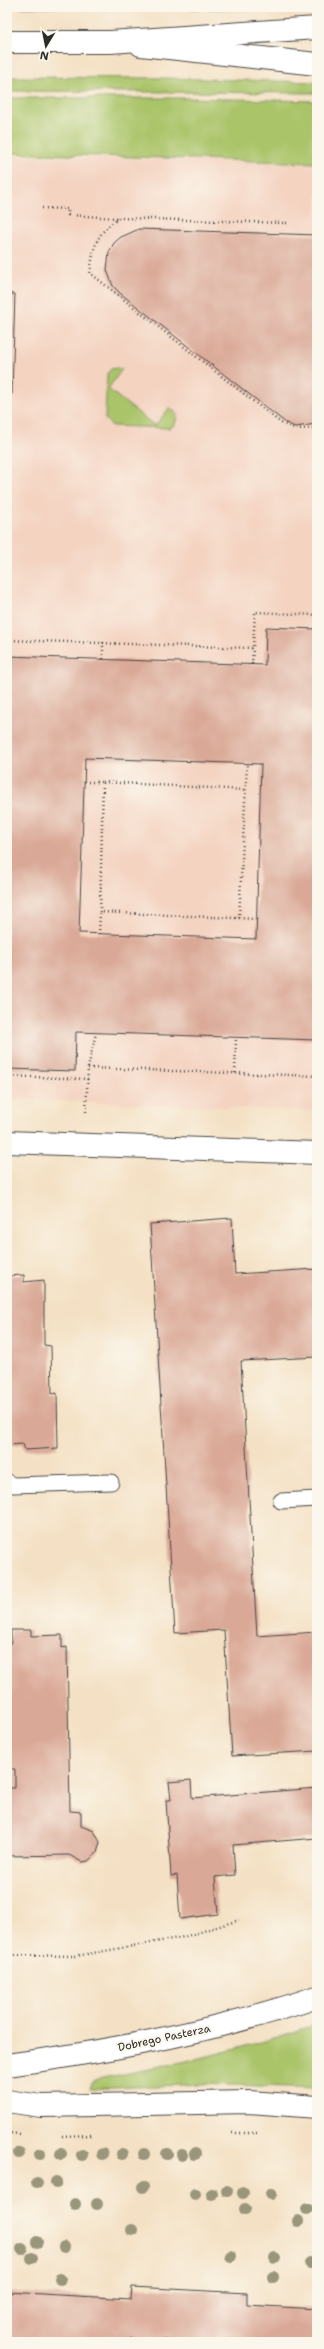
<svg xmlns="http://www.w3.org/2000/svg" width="324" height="2349" viewBox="0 0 324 2349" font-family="'Shantell Sans',sans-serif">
<rect width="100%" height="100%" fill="#fbf7ec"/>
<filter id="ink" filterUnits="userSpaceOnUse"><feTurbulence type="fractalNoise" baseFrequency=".025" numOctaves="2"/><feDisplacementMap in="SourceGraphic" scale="8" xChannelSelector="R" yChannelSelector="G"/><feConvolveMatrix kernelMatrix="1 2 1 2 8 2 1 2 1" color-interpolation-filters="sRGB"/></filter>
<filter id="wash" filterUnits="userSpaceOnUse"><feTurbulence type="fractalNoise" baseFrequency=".012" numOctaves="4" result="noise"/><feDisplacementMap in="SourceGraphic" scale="16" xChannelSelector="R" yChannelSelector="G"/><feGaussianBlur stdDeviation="0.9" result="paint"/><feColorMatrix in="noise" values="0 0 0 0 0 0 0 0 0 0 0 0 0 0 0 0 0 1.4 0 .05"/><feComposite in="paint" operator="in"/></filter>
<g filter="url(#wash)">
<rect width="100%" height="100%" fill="#f4e1c5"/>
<path fill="#f4d3c1" d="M7,156L317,164V1111L7,1099Z"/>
<g fill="#aac469" stroke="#6a784a">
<path d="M7,7H317V10Z"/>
<path d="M7,77L165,78L317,82V93L7,91Z"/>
<path d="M7,98H187L317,101V163L7,153Z"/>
<path d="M117,368L122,369L108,389L155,426L170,407L177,415L175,425L169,428L112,426L105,419L107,374L111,369Z"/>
<path d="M317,2024V2088L204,2084L89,2089L91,2082L97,2079C173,2065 244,2050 317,2024Z"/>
</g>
<g id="blocks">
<g fill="#daa896" fill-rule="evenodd">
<path d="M139,229L317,235V424L295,427L286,423L121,294L113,286L107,270L109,252L114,243L121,237Z"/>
<path d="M7,294H15L12,394L7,393Z"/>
<path d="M266,627L317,629V1040L76,1032L75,1071L7,1069V656L265,665ZM85,758L261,764L256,939L79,933Z"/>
<path d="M232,1218L235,1274L317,1269V1357L241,1361L257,1636L317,1632V1751L232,1756L224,1630L175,1633L150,1224Z"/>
<path d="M24,1275V1282L44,1280V1345L51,1346L52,1394L57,1393L58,1448L25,1450L23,1444L7,1445V1276Z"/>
<path d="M11,1630H31V1636L62,1635V1648L67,1647L70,1811L81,1812V1826L94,1831L100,1842L97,1853L88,1861L82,1862L69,1855L7,1856V1795H9V1788H15V1769H9L7,1739V1643H11Z"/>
<path d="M191,1780L192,1798L317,1788V1838L233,1845L235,1875L215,1877L218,1914L180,1919L177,1875L171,1876L166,1800H171L169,1782Z"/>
<path d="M132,2287L247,2293V2305L317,2309V2342H200L130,2338V2342H7V2292L131,2299Z"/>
</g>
</g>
</g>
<g filter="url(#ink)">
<use href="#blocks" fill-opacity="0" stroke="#494642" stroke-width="1"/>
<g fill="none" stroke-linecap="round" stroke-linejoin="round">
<g stroke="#494642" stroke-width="17">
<g id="lane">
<path d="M7,1482L13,1485L111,1482"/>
<path d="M281,1501L317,1499"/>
</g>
</g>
<g stroke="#494642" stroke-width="24">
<path id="street" d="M7,1142L317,1153"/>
</g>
<g stroke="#494642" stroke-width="24">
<g id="secondary">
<path d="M141,45L317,64"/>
<path d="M7,2065C112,2051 217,2031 317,1997"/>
<path d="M7,2101L41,2106L249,2102L317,2107"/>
</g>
</g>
<g stroke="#494642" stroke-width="24">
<path id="primary" d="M7,42H110L317,28"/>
</g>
<g stroke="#494642" stroke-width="2.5" stroke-dasharray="1 3" stroke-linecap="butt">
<path d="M42,208L68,209V215L118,218"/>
<path d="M287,223L119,218C95,234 94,246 90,273L281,423L297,429L317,428"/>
<path d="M7,640L253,648L255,612L317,615"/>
<path d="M103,659V642"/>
<path d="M252,664L253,648"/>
<path d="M84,782H103L100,912L257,919"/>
<path d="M103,782L246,790"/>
<path d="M239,918L247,764"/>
<path d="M99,934L100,912"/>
<path d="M88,1068L317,1076"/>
<path d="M235,1073L236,1038"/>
<path d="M7,1076L88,1079"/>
<path d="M86,1112L88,1068L96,1033"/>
<path d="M7,1955L76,1956L184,1937L239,1920"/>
<path d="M7,2133L21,2134"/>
<path d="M232,2133H257"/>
<path d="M62,2136L93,2135"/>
<path d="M149,2342L150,2339"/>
</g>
<use href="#lane" stroke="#fff" stroke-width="15"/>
<use href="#street" stroke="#fff" stroke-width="22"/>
<use href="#secondary" stroke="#fff" stroke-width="22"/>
<use href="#primary" stroke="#fff" stroke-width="22"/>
</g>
<g fill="#9a967b">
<circle cx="19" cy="2153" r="6"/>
<circle cx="40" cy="2154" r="6"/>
<circle cx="61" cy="2154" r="6"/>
<circle cx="102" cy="2154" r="6"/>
<circle cx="122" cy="2154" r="6"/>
<circle cx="144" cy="2154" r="6"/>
<circle cx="167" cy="2154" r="6"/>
<circle cx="195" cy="2154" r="6"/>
<circle cx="82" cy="2155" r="6"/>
<circle cx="182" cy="2155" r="6"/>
<circle cx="56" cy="2182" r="6"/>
<circle cx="37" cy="2183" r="6"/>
<circle cx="143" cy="2187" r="6"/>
<circle cx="227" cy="2191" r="6"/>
<circle cx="243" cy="2193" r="6"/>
<circle cx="195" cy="2194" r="6"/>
<circle cx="212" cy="2194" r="6"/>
<circle cx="271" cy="2194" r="6"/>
<circle cx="75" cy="2204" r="6"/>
<circle cx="97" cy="2204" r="6"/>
<circle cx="245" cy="2209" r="6"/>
<circle cx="307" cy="2209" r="6"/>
<circle cx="298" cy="2221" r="6"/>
<circle cx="132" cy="2230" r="6"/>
<circle cx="37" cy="2242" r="6"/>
<circle cx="64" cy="2247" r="6"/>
<circle cx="22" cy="2249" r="6"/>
<circle cx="231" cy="2256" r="6"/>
<circle cx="32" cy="2258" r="6"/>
<circle cx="275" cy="2258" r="6"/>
<circle cx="310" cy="2263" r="6"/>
<circle cx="273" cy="2277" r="6"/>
<circle cx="60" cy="2279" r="6"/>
</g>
</g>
<g text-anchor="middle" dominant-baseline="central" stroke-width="4" stroke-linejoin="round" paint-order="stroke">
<g font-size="11" fill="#2b2b2b" stroke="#fbf7ec">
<text transform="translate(164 2038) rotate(-12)">Dobrego Pasterza</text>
</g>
</g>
<rect width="324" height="2349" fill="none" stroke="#fbf7ec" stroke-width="24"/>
<g transform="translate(46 46) rotate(190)" stroke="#fbf7ec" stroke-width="3" paint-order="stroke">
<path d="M0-3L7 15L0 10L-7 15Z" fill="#2b2b2b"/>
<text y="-6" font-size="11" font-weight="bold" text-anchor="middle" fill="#2b2b2b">N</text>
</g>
</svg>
